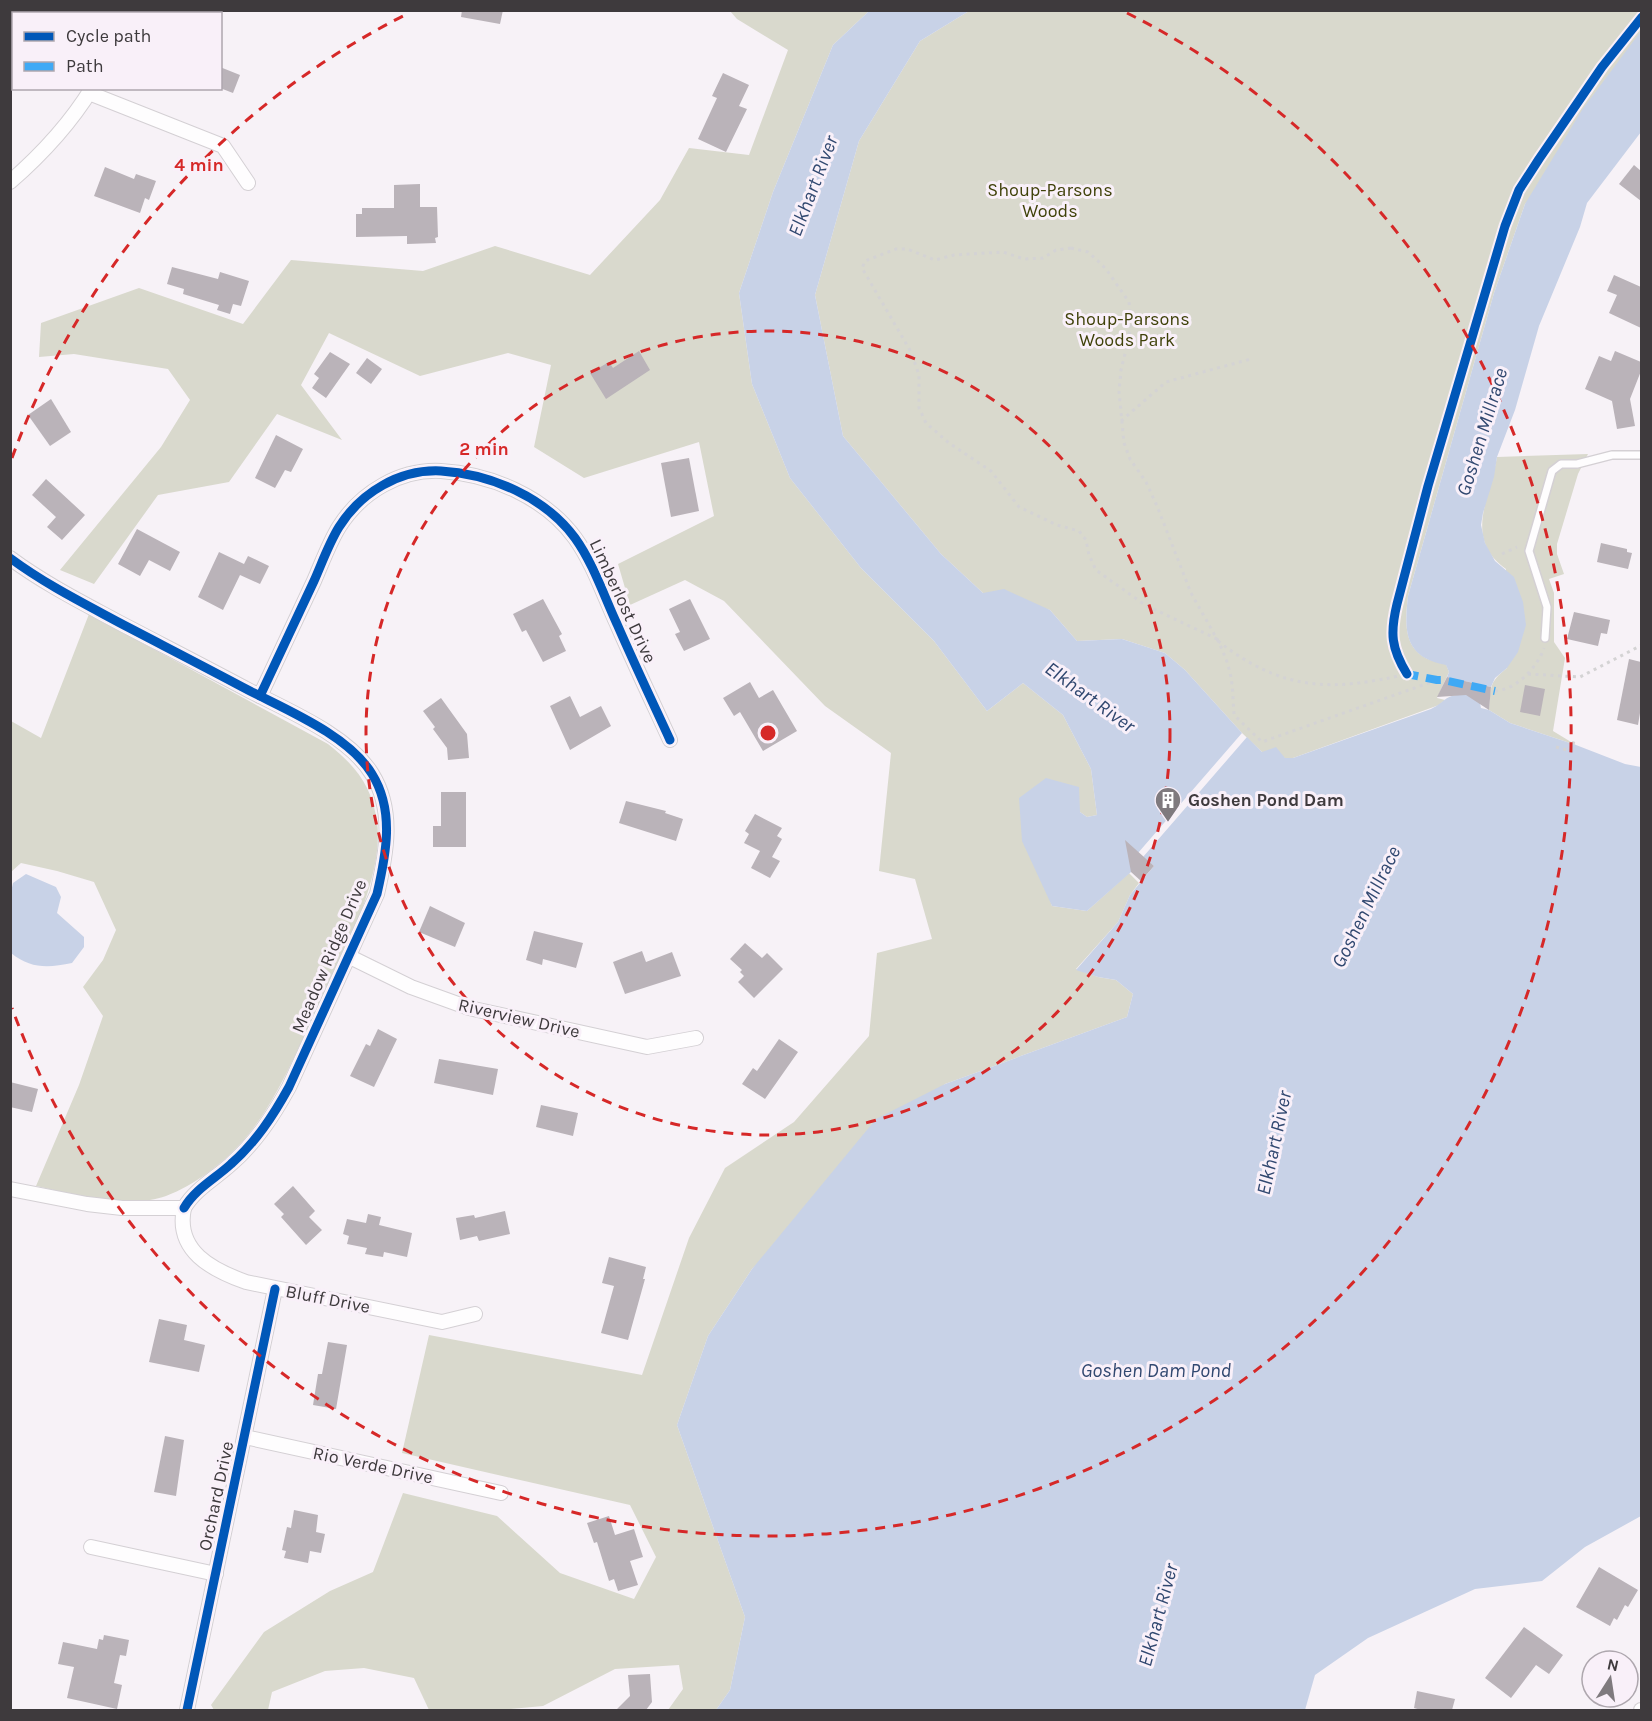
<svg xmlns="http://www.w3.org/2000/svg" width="1652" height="1721" viewBox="0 0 1652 1721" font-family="Karla,sans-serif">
<rect width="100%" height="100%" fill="#f7f2f7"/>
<g fill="#d9d9cd">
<path d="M730,11H869L833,45L773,192L739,293L752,384L790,478L861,568L934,641L987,711L1023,683L1063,715L1091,769L1097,815L1087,817L1080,812L1050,900L1052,906L1087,911L1129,873L1139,883L1130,895L1118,922L1076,969L1098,977L1116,980L1133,994L1127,1017L945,1084L752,1269L708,1336L677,1425L745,1617L730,1690L716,1710H668L683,1689L679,1665L615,1669L543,1706L499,1710H429L414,1678L364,1668L325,1671L272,1692L268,1710H214L211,1705L264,1632L330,1591L373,1572L403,1493L497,1516L560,1573L634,1599L656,1557L630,1505L402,1453L429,1335L642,1375L689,1238L725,1168L794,1122L869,1036L877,953L932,939L915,879L879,871L891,753L825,706L724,601L685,580L630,605L618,564L714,516L699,442L584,478L534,447L551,365L508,353L420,376L329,333L301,385L342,440L277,414L229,482L158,495L94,584L60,570L161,447L190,400L168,369L74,354L39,357L41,323L139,288L243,324L291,260L423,271L495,246L590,275L660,200L689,148L749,155L788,50L737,19Z"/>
<path d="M969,11H1641V86L1525,204L1494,293L1408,596C1404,630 1404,658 1446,664L1449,672L1437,698L1445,700L1439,705L1293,758H1285L1262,752L1242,733L1185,670L1165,653L1122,639L1077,641L1050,610L983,593L941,554L843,436L815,295L859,141L920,41Z"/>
<path d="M1588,454L1578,474L1557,544V554L1564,574L1549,579L1554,593V642L1565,658L1553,731L1576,745L1510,723L1489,710C1491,688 1488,683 1507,668L1506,569C1463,538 1490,499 1497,457Z"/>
<path d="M89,614L328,744C356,766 372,786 377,822C385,878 340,960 316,1010C295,1055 276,1103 243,1141C222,1164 195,1185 166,1196C131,1209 71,1194 36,1186L79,1085L103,1016L83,987L103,960L116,930L94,882L57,871L21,863L11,872V721L41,738Z"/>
</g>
<g fill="#c8d2e7">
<path d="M869,11H969L920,41L859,141L815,295L843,436L941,554L983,593L1004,589L1050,610L1077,641L1122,639L1165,653L1185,670L1242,733L1138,853L1131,872L1087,911L1052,906L1022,841L1019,798L1046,778L1079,787L1080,812L1087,817L1097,815L1091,769L1063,715L1023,683L987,711L934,641L861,568L790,478L752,384L739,293L773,192L833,45Z"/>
<path d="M1641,31V132L1587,203L1580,227L1539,326L1515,410L1497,457L1494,477L1483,513L1481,525L1485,543L1495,561L1514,577L1523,602L1526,625L1518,652L1507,668L1495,678L1491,687L1447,677L1449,672L1446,665C1404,657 1404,631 1408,596L1494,293L1525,204L1582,110Z"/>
<path d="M1463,694L1470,696L1480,703L1481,708L1489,710L1510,723L1576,745L1625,764L1641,767V1516L1585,1547L1542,1581L1475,1589L1368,1638L1315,1675L1305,1710H716L730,1690L745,1617L677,1425L708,1336L752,1269L876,1119L945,1084L1127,1017L1133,994L1116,980L1098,977L1076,970L1118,922L1130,895L1154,866L1143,857L1247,737L1262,752L1276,747L1285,758H1293L1431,709C1447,701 1443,696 1463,694Z"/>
<path d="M26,874L56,887L61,897L57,913L84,937V947L72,963C48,968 31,969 11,953V892L13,883Z"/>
</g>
<g fill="#bab3b9">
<path d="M462,10H503L500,24L461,17Z"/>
<path d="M220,67L240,75L233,93L220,88Z"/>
<path d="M723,73L749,85L739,106L747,109L726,152L698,139L717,98L712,96Z"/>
<path d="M1634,165L1641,171V201L1619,184Z"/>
<path d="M105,167L134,179L136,174L156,181L149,200L145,198L140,213L94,196Z"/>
<path d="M420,184V207H437L438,237L435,238L436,243L407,244V236L356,237V214H362V208H394V185Z"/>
<path d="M172,267L218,279L220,272L249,281L241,306L233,304L230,314L217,310L219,305L183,294L184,289L167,284Z"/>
<path d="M1614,275L1641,287V328L1609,313L1617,295L1607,291Z"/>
<path d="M639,351L650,370L606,399L590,373L609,362L613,368Z"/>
<path d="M1615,351L1641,362V371L1630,399L1635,426L1617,429L1612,401L1585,389L1599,356L1611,361Z"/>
<path d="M330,352L350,364L326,398L312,388L319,378L314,374Z"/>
<path d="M367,358L382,369L371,384L356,373Z"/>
<path d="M51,399L71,432L50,446L28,415Z"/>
<path d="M276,435L303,449L291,472L285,470L275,488L255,478Z"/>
<path d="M689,458L699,511L671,517L661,463Z"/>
<path d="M46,479L85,515L62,540L47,527L56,517L32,495Z"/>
<path d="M137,529L180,552L170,571L149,560L140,576L118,564Z"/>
<path d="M1601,543L1627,549V552L1632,553L1628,569L1597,562Z"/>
<path d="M219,552L244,564L248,556L269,566L260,584L240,575L223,610L198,597Z"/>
<path d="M543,599L562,634L559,636L566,651L543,662L526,630L522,632L513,614Z"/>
<path d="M690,599L710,639L684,651L675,634L680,632L669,609Z"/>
<path d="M1574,612L1610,620L1607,634L1601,633L1598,646L1567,639Z"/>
<path d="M1629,659L1641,662V707L1638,725L1617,720Z"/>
<path d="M1447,677L1491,687L1489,710L1466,695L1437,697Z"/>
<path d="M750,682L759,698L773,690L797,731L763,751L740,712L734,716L723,698Z"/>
<path d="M1525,685L1545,689L1540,716L1520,712Z"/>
<path d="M570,696L580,717L601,706L611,726L570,750L550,706Z"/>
<path d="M441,698L467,734L469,758L448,760L447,748L433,729L435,727L423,711Z"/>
<path d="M441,792H466V847H433V826H441Z"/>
<path d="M626,801L666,811L665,813L683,819L676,841L619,823Z"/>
<path d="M755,814L782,828L777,836L782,839L772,857L780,861L770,878L751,868L760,851L744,843L749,834L745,831Z"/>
<path d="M1125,840L1154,866L1141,881L1131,872Z"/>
<path d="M430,906L465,923L455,947L419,932Z"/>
<path d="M534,931L583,943L576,968L543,959L542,965L526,960Z"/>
<path d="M745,943L762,958L767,953L783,969L754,998L738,982L744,976L740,972L742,970L730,959Z"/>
<path d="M642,951L646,962L672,952L681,976L625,994L613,962Z"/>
<path d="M378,1029L397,1039L374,1087L350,1076L366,1044L370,1046Z"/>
<path d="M779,1039L798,1052L765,1099L742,1084L753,1068L757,1071Z"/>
<path d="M439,1059L498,1069L493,1095L434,1083Z"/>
<path d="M10,1082L38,1089L32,1112L10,1107Z"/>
<path d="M541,1105L578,1113L573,1136L536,1127Z"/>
<path d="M293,1186L315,1211L309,1217L322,1230L306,1245L281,1217L284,1214L274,1204Z"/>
<path d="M505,1211L510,1234L479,1241L477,1236L460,1240L456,1218L474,1215L475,1218Z"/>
<path d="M368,1214L381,1217L379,1225L412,1233L407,1257L384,1252L383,1257L365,1254L367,1248L347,1244L349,1236L343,1234L347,1219L366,1223Z"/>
<path d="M609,1257L646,1267L643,1279H645L628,1340L601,1333L614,1286L602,1283Z"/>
<path d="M159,1319L187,1325L184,1340L205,1345L199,1372L149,1362Z"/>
<path d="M328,1342L347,1345L336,1409L313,1405L318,1374H322Z"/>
<path d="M165,1436L184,1440L176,1496L154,1492Z"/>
<path d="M294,1510L318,1515L316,1532L325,1534L321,1553L310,1551L308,1563L284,1558L286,1551L282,1550L287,1527L291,1528Z"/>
<path d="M609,1516L615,1535L634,1529L643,1557L630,1561L638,1585L618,1591L614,1579L609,1581L597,1542L594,1543L587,1523Z"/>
<path d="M1599,1567L1638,1590L1628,1607L1625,1605L1617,1620L1614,1618L1610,1626L1576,1607Z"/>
<path d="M1524,1627L1563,1655L1549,1674L1536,1665L1511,1698L1485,1678Z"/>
<path d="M104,1635L129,1640L126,1656L120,1655L114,1683L122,1685L117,1709L67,1698L74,1667L58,1664L63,1642L97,1649L99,1639L103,1640Z"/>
<path d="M650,1674L652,1702L646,1710H616L630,1696L628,1675Z"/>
<path d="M1417,1691L1455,1699L1452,1710H1421L1414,1708Z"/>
</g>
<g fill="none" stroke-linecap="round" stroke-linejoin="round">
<g stroke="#d4d0d4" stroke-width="10">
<path id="service" d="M1545,638L1547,607L1529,551L1552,471L1561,464H1577L1612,455H1642"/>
</g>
<g stroke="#d4d0d4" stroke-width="16">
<g id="minor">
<path d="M136,14L137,10"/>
<path d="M89,93L223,146L248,183"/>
<path d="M10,182C41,155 70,124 92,88"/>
<path d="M10,558C45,584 83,603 120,623C164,646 207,668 250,691C289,711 349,736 372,774C395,811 386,855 377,894L289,1087C273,1116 256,1142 231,1164C216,1178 195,1189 184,1208"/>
<path d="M260,696C278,658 296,619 314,581C322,563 329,543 339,527C361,492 400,469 441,471C491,474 545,497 575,538C593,563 604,596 617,624C634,663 652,701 670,740"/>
<path d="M350,957L411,987L469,1008L647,1047L696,1038"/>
<path d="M10,1189L87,1204L122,1208H184C175,1251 212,1270 246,1282L442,1322L475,1314"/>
<path d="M245,1437L501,1493"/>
<path d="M91,1547L216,1574"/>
<path d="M187,1710L275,1289"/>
<path d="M1641,1710H1642"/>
</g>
</g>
<g stroke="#d4d3d4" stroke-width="3" stroke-dasharray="3 4.5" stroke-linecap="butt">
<path d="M1071,248L1088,252L1097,260L1106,269L1129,302L1131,322L1128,341L1121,370L1119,392L1124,443L1130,459L1146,482L1157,506L1191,593L1217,639L1145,605L1096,570L1089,555L1086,540L1079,531L1057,525L1019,507L991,471L949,443L926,423L919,408V375L911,352L862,268L865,261L896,249H907L935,260L954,255L1003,252L1024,259L1043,258L1056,250Z"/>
<path d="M1121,421L1166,382L1251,359"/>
<path d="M1502,554L1517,547"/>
<path d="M1217,639C1233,671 1232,681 1234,715L1262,742L1437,680"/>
<path d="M1218,641C1282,691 1330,692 1407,674"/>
<path d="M1528,674L1580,677L1642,645"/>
<path d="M1495,691C1516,690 1537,668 1544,648"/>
<path d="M1556,747L1571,751L1574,741"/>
</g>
<use href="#service" stroke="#fefdfe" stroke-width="7"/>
<use href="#minor" stroke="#fefdfe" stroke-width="14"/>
<path stroke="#3fa9f5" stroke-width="8" stroke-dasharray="15 8" stroke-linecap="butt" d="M1405,671L1407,674L1437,680H1443L1495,691"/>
<g stroke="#f9f0f9" stroke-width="13">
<g id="cycleway">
<path d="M10,558C45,584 83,603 120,623C164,646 207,668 250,691C289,711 349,736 372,774C395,811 386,855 377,894L289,1087C273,1116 256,1142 231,1164C216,1178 195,1189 184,1208"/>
<path d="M1407,674C1391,648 1390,633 1397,604L1428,486L1505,226L1519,190L1539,159L1602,67L1642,17"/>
<path d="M260,696C278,658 296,619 314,581C322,563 329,543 339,527C361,492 400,469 441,471C491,474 545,497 575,538C593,563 604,596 617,624C634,663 652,701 670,740"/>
<path d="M187,1710L275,1289"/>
</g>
</g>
<use href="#cycleway" stroke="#0057b8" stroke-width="9"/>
</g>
<g fill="none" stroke="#d62828" stroke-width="3" stroke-dasharray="10 8">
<circle cx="768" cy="733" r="402"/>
<path d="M12 458A804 804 0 0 1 409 13M1127 13A804 804 0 1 1 12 1008"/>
</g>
<defs>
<g id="building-pin" transform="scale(1.35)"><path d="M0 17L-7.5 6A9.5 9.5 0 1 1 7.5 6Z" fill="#7f7a7e" stroke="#f9f0f9"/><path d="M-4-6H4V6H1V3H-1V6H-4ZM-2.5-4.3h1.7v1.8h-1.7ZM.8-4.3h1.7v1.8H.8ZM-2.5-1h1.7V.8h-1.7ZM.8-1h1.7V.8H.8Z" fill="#fff"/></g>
</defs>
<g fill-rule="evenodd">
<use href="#building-pin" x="1168" y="800"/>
</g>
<g text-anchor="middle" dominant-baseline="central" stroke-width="6" stroke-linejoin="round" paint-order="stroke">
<g font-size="18" fill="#3f4109" stroke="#f9f0f9">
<text x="1050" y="190">Shoup-Parsons<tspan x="1050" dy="21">Woods</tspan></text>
<text x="1127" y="319">Shoup-Parsons<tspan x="1127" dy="21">Woods Park</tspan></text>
</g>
<g font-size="18" fill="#3e3a3d" stroke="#f9f0f9">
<text transform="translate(623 601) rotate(65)">Limberlost Drive</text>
<text transform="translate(329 956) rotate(-67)">Meadow Ridge Drive</text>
<text transform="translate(519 1018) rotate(13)">Riverview Drive</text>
<text transform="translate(328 1299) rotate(11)">Bluff Drive</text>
<text transform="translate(373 1465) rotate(12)">Rio Verde Drive</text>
<text transform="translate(216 1496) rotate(-78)">Orchard Drive</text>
</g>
<g font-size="18" font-weight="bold" fill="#3e3a3d" stroke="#f9f0f9" text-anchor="start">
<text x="1188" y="800">Goshen Pond Dam</text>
</g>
<g font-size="20" font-style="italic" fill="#314870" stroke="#f9f0f9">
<text transform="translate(813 186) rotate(-69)">Elkhart River</text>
<text transform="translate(1482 432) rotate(-73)">Goshen Millrace</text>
<text transform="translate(1090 697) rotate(36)">Elkhart River</text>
<text transform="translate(1366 907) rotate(-64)">Goshen Millrace</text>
<text transform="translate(1274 1143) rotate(-78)">Elkhart River</text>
<text x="1156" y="1370">Goshen Dam Pond</text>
<text transform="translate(1158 1615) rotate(-75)">Elkhart River</text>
</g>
</g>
<circle cx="768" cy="733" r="9" fill="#d62828" stroke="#f9f0f9" stroke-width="3"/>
<g font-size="18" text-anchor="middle" font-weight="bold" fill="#d62828" stroke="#f9f0f9" stroke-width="6" stroke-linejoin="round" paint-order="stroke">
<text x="199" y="171">4 min</text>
<text x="484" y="455">2 min</text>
</g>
<rect width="1652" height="1721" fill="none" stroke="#3e3a3d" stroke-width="24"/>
<rect x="12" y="12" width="210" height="78" fill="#f9f0f9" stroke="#aea7ae" stroke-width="1.5"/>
<rect x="24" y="32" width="30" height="9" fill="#0057b8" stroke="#aea7ae" stroke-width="1.5"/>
<text x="66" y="42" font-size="18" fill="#3e3a3d">Cycle path</text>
<rect x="24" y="62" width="30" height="9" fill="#3fa9f5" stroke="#aea7ae" stroke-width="1.5"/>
<text x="66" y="72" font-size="18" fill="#3e3a3d">Path</text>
<g transform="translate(1610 1679) rotate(12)"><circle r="28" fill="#f9f0f9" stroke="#aea7ae" stroke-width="1.5"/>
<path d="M0-4.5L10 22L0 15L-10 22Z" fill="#7f7a7e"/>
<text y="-9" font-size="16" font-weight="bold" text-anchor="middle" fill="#3e3a3d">N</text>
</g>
</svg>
